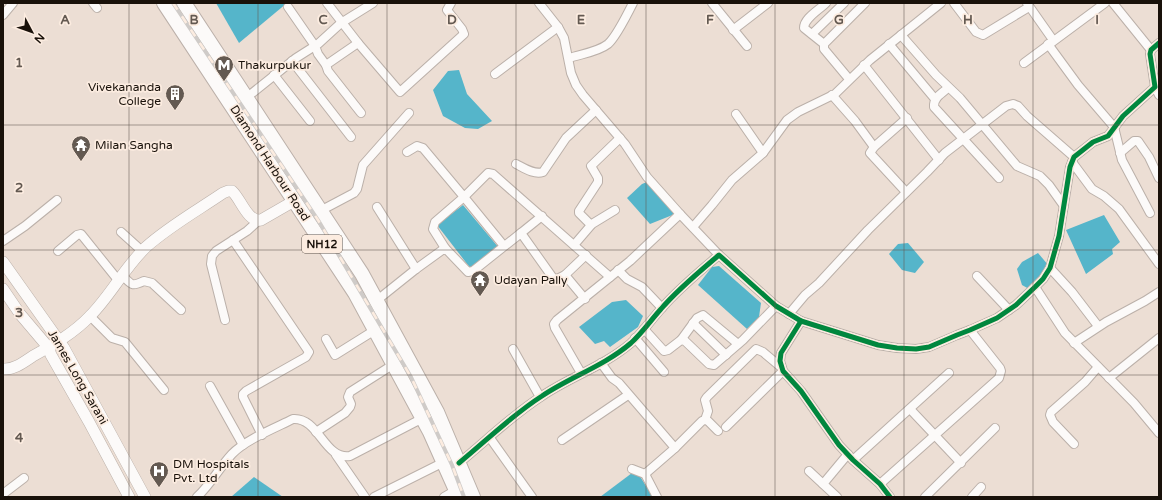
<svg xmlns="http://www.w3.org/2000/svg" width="1162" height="500" viewBox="0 0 1162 500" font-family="'Varela Round',sans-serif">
<rect width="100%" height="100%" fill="#ecded4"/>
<g fill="#55b5ca">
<path d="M216,3H287L239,43Z"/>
<path d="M459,70L467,94L492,121L478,129L465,128L443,116L433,90L448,71Z"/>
<path d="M647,182L675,214L650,224L627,198L642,184Z"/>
<path d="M463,205L499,248L471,269L437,225Z"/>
<path d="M1104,215L1120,242L1112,249L1113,254L1086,274L1066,230Z"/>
<path d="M908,243L924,262L915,273L902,270L889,254L898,244Z"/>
<path d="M1038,253L1049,266L1029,289L1022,285L1017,269L1022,262Z"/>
<path d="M719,266L761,303L759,317L747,329L698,285L712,267Z"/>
<path d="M626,300L643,316L638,327L610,347L604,341L595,344L579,327L612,302Z"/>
<path d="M636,470L653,497H600Z"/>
<path d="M254,477L283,497H231Z"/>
</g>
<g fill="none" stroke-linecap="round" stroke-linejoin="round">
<g stroke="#bbb0a9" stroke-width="10">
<g id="street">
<path d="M93,3L97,8"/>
<path d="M327,3L358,43L400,92L464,34L462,29L447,10L451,3"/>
<path d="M539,3L558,27L564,38L571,73L576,85L583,95L625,144L647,177L680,214"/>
<path d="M712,3L747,46"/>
<path d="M954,3L976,32L983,35L1029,7"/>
<path d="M1027,3L1053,40"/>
<path d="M1113,3L1151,50"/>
<path d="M288,7L315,46L318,54L326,65L328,71L361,113"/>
<path d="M3,15L13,3"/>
<path d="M733,30L768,3"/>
<path d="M812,34L844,3"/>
<path d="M901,35L936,75L960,98L1017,166L1040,176L1049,185L1064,206"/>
<path d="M824,44L804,28C804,18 819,10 826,3"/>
<path d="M889,44L935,99"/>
<path d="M1048,44L1078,85L1114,127L1122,160L1150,213"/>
<path d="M569,58C581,54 598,52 608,44C616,37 628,13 633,3"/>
<path d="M292,61L351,137"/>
<path d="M1024,63L1105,3"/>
<path d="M326,65L358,43"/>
<path d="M864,65L939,160"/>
<path d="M495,74L558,27"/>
<path d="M274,75L310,121"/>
<path d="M849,79L824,49V44L865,3"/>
<path d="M1155,87L1159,95"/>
<path d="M948,88C942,93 933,98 934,107L999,178"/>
<path d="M832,95L855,121L874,147"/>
<path d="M246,98L296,58L318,44L341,23L373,3"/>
<path d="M736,114L763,153"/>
<path d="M407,152L417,146L423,148L464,197L488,173L493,174L610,277"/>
<path d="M1120,153L1134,141H1138L1149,157L1159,178"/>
<path d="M1072,162L1092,189L1104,196L1119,209L1159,264"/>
<path d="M516,164C524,168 534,175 543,172L566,138L596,110"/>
<path d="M906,192L870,153L874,147L907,118"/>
<path d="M377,207L416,269"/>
<path d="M320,211L354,193L357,189L363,165L409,113"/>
<path d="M591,225L579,213V211L598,182V178L591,166L620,138"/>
<path d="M693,227L712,205L732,180L763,153L787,120L798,112L835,94L870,60L941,3"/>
<path d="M121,232L142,251"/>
<path d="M521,233L542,216"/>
<path d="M233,240L309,352L306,357L246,391L243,394V397L262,435"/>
<path d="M3,241L25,226L57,200"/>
<path d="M574,245L592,224L615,210"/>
<path d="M445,248L433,229L435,222L464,197L504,246"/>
<path d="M58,251L77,235L81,234L118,280"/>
<path d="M1050,268L1072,292L1098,326"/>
<path d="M618,270L627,279L642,287L662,308"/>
<path d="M122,275C132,285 131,287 144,281L152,283L181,310"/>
<path d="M565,275L586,255"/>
<path d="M977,276L1009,310"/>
<path d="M1035,287L1065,333L1134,403L1159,433"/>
<path d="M376,301L416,269L445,248L468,272L473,271L521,233L553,278L557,279L565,275L585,299"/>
<path d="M789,314L805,295L819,283L868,230L927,172L945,153L1006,106L1013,104L1018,106L1027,116L1074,157"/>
<path d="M90,316L112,338L125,342L164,390"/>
<path d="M225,320L211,264L212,256L216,251L247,231L258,221"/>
<path d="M693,323L726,355"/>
<path d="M644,329L664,351L668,350L681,340L685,341L709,364L714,365L743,340L776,306"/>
<path d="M635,338L664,372"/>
<path d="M326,339L335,355L375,330"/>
<path d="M681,340L697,318L703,315L738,344"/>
<path d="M1074,343L1106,322L1145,301L1159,292"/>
<path d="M513,349L540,397"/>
<path d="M601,363L612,378L619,383L675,448"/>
<path d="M581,373L555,328L554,324L557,320L630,261L680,214L719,255"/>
<path d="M1109,378L1159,338"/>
<path d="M210,386L243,445"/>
<path d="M910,409L961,463"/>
<path d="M705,420L708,411L705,400L707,397L756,349L763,352L782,368"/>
<path d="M726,427L783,371"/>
<path d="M316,432L345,413L350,407L351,404L348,397L350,392L394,364"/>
<path d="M490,438L532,497"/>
<path d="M562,440L628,395"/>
<path d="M1074,444L1053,422L1050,415L1051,412L1085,382L1098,367"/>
<path d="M336,455L365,497"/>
<path d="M853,460L949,373"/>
<path d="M459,463C486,441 512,415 542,396C570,377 604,366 631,343C642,333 651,320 661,309C678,289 699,272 719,255L776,306L801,321"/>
<path d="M632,469L645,474L657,497"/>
<path d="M809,471L837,497"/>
<path d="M645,474L675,448L702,421L705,420L708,421L718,431"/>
<path d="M823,484L848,454"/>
<path d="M880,484L999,378L1001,371L1000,368L970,330"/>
<path d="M3,494L24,478"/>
<path d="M197,497C211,484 219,468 232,454C245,440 275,428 293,419C319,417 324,460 350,456L423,418"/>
<path d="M374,497L444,462"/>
<path d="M444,497L456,490"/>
<path d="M890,497L880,484L853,460L839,445L801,391L783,371L780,361L781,353L801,321L878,345L897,348L916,349L929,347L957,335L970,330L997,318L1016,305L1035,287L1043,279L1050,268L1059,236L1070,167L1074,157L1093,142L1108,136L1123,116L1155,87L1150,54L1151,50L1159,43"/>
<path d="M925,497L995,428"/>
<path d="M972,497L981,487"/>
</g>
</g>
<g stroke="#bbb0a9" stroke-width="12">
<g id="secondary">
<path d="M3,262L64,348L145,497"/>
<path d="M3,289L20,314L48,347L51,355L89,422L129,497"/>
<path d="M3,369C14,370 24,362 33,356C53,345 74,333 90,316C111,295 124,268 146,247C168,227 198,210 223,193L228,191H232C241,199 247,222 261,220L294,201"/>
</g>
</g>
<g stroke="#bbb0a9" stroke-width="16">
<g id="highway">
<path d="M164,3L355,293L430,432L459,497"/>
<path d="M184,3L362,274L437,412L473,497"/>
</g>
</g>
<use href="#street" stroke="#fcfaf9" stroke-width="8"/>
<use href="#secondary" stroke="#fcfaf9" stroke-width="11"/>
<use href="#highway" stroke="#fcfaf9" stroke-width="14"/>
<g stroke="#cfcbc8" stroke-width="4">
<path id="rail" d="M173,3L318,220L411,377L452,465L464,497"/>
</g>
<use href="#rail" stroke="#fcece0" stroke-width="2.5" stroke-dasharray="8" stroke-linecap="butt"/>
<g stroke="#fcece0" stroke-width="8">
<g id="cycleway">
<path d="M459,463C486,441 512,415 542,396C570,377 604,366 631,343C642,333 651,320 661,309C678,289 699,272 719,255L776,306L801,321"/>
<path d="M890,497L880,484L853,460L839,445L801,391L783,371L780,361L781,353L801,321L878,345L897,348L916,349L929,347L957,335L970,330L997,318L1016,305L1035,287L1043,279L1050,268L1059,236L1070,167L1074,157L1093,142L1108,136L1123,116L1155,87L1150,54L1151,50L1159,43"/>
</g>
</g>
<use href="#cycleway" stroke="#00873e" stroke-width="5"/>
</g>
<path fill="none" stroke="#635951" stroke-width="1" stroke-opacity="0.55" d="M129,3V497M258,3V497M387,3V497M516,3V497M646,3V497M775,3V497M904,3V497M1033,3V497M3,125H1159M3,250H1159M3,375H1159"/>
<defs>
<g id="metro-pin" transform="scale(1)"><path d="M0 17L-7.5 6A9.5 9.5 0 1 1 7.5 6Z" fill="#635951" stroke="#fcece0"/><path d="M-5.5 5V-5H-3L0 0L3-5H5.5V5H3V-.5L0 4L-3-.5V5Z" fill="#fff"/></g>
<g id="building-pin" transform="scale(1)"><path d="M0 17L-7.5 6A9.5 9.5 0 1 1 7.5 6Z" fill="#635951" stroke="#fcece0"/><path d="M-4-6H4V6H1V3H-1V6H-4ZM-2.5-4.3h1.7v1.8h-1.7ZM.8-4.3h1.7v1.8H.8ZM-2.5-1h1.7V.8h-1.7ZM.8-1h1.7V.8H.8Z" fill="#fff"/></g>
<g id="temple-pin" transform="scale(1)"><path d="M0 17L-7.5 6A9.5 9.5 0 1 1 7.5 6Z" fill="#635951" stroke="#fcece0"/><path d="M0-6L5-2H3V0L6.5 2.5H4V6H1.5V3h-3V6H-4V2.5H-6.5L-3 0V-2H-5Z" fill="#fff"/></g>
<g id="hospital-pin" transform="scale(1)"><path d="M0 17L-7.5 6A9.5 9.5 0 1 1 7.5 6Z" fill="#635951" stroke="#fcece0"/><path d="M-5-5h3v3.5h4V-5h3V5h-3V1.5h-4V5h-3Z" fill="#fff"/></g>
</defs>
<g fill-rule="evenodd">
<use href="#metro-pin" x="224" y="65"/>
<use href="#building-pin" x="175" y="94"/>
<use href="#temple-pin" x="81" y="145"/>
<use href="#temple-pin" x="480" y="280"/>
<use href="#hospital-pin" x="159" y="471"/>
</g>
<g text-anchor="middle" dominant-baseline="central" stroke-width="3.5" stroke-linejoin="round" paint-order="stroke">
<rect fill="#fcece0" stroke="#5d534a" stroke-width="1" x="302" y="235" width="40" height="18" rx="3"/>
<g font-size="11" font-weight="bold" fill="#19110a">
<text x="322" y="244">NH12</text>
</g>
<g font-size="12" fill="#19110a" stroke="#fcece0" text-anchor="start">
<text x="238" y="65">Thakurpukur</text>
<text x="161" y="87" text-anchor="end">Vivekananda<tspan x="161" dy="14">College</tspan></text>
<text x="95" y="145">Milan Sangha</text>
<text x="494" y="280">Udayan Pally</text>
<text x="173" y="464">DM Hospitals<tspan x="173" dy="14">Pvt. Ltd</tspan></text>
</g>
<g font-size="12" fill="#19110a" stroke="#fcece0">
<text transform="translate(270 163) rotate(57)">Diamond Harbour Road</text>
<text transform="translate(78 377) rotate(60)">James Long Sarani</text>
</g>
</g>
<g font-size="13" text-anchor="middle" font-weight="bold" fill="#635951" stroke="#fcece0" stroke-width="3.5" stroke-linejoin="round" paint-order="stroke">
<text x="65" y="24">A</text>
<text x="194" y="24">B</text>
<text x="323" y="24">C</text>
<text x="452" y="24">D</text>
<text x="581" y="24">E</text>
<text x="710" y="24">F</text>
<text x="839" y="24">G</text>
<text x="968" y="24">H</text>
<text x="1097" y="24">I</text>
<text x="19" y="67">1</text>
<text x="19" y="192">2</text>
<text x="19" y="317">3</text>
<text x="19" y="442">4</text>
</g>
<rect width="1162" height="500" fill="none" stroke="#19110a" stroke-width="8"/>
<g transform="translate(32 32) rotate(131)" stroke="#fcece0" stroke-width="3" paint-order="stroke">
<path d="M0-3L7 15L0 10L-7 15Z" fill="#19110a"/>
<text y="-6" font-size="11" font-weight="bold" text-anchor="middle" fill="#19110a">N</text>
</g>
</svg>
